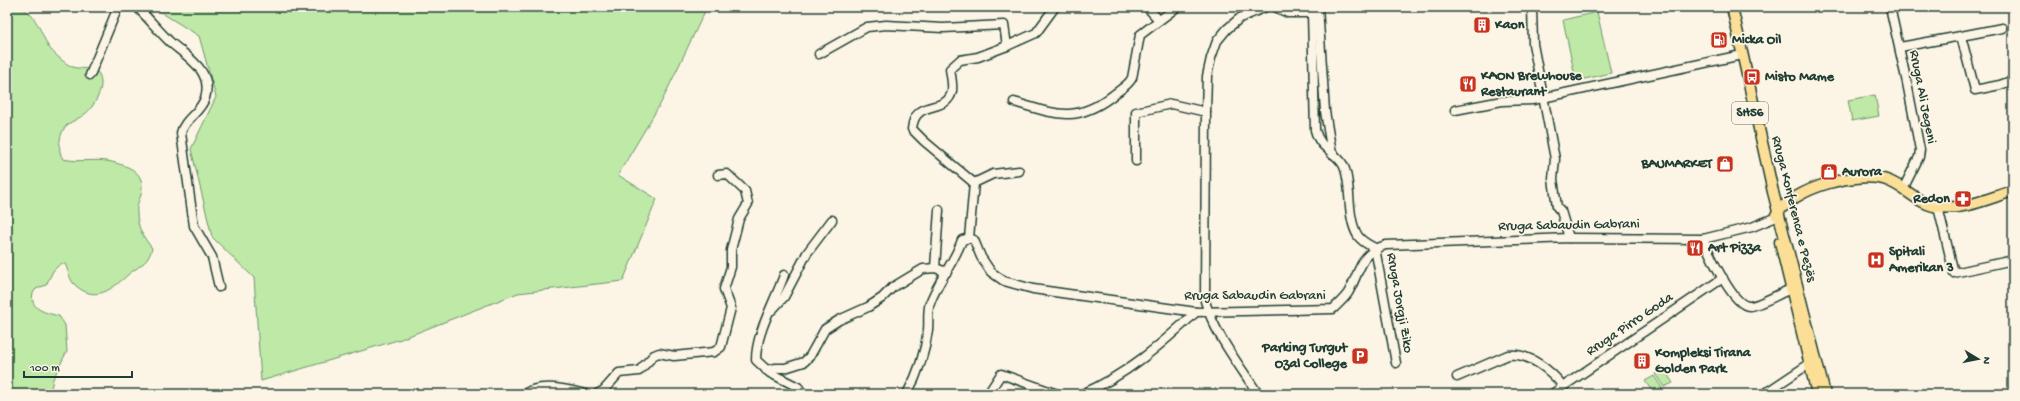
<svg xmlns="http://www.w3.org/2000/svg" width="2020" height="401" viewBox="0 0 2020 401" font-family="'Gochi Hand',sans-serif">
<rect width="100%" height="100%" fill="#fcf5e5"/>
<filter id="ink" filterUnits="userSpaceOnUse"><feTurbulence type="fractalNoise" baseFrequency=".025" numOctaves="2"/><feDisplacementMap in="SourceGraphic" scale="8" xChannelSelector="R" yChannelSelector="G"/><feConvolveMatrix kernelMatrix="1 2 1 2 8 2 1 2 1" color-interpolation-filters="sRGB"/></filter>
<g filter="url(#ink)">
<g fill="#bee9a6" stroke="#6e936d">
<path d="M156,7H707L662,101L618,175L657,199L623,281L518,293L401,339L261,381L254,278L212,237L191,149L216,97L199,36L157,10Z"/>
<path d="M7,9C12,9 18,8 22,9C35,12 42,35 48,46C51,51 66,65 73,67C83,71 100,63 101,82C102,92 93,108 85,114C80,118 72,121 67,125C59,132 57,151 63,159C79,163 96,158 112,162C131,167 146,172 141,195C139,200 136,207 137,212C137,227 143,237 152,248C149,262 141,265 130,273C113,288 96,305 74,284C70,280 68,270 65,264H60L53,271L46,285L36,289L33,293C29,310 47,313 59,316L65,325L67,351L53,379L50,394H7Z"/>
<path d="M1597,12L1611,73L1576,81L1563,20Z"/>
<path d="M1875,95L1879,116L1852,121L1848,100Z"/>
<path d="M1663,368L1673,383L1664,387L1655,374Z"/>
<path d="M1654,376L1662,388L1661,391L1654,394L1645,381Z"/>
</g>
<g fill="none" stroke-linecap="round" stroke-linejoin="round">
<g stroke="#1f3d34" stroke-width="11">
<g id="minor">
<path d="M137,7C148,18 158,30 169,41C185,56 214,70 205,98C201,112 184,119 181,133L194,226L212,257L219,287"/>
<path d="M1147,7L1159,20"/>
<path d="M1275,7L1288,13H1312L1315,130C1320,149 1332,149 1342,163C1346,168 1347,177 1348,184C1350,199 1349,222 1358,236C1362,242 1369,245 1375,248L1396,363"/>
<path d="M1318,7L1325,111L1332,154"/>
<path d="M1532,7L1533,44L1555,159L1553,179L1557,207L1561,211L1569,238"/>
<path d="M1890,7L1907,83L1920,150L1919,157L1903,189"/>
<path d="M1961,36L2002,28"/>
<path d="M1900,47L1961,36L1975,90L2000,85L2011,81"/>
<path d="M819,54L867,27L886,25L943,28L1004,25L1007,46"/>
<path d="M90,75L118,7"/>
<path d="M1014,102C1055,114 1075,124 1112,96C1119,90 1128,86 1132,78L1140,35L1177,7"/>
<path d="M1455,110L1502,101L1533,100L1737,56"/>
<path d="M1136,161V112L1171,104L1206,112"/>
<path d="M974,183L924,141L912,129C915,97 947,115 952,91C953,85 951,76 950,69L960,60L978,57L1007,46L1036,33L1055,7"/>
<path d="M974,183L993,174L1019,171"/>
<path d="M1938,207L1954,273L2013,260"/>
<path d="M969,238L974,183"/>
<path d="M1703,239C1709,253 1733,306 1749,306C1759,306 1780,293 1791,289"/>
<path d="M935,268L939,210"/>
<path d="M784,275C775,302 756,332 756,360L770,373L798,387L801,391L800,394"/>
<path d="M772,310L784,297L807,253L832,220"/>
<path d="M766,370L776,368H785L804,362L810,356L825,329L839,320L868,307L882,298L893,287L923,269L935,268L947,272"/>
<path d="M1457,377L1508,355C1529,352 1551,371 1563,386"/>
<path d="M524,394C541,382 568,390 586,394"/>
<path d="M597,394L604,390L619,373L639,371L654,355L659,353L674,356L714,352L721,347L731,308L724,289L731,267V250L739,219L748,204L745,191L727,174L718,175"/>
<path d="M907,394C918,374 925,353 928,330C929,322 927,311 930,303C938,281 954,263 962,240L969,238L974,240L981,257L991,272L1004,281L1033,289L1196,312L1333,309C1338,304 1344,299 1348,293C1360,272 1360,252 1386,245L1569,238L1703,239L1752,227L1774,218"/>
<path d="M988,394L1001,374L1057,394"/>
<path d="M1082,394C1125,376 1162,344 1196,312"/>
<path d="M1258,394C1240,366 1214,333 1205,301L1206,112L1207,76L1211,58L1217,41L1227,29L1240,18L1266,7"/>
<path d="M1552,394L1723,278"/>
<path d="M1764,394L1809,364"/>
</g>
</g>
<g stroke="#1f3d34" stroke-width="13">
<g id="major">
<path d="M1732,7L1773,192L1825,394"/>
<path d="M1776,215C1793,188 1859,169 1889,181C1907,188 1920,206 1940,207C1965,210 1989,198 2013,191"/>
<path d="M1780,242L1817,394"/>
</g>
</g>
<use href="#minor" stroke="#fcf5e5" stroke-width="8"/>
<use href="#major" stroke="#fbdf96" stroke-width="10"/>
</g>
</g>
<defs>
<g id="building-square" transform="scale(0.9)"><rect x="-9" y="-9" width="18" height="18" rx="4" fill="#c8321e" stroke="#fcf5e5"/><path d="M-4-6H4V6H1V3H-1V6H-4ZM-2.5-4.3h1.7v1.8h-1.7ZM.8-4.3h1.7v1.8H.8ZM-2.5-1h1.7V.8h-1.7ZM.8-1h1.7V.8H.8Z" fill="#fff"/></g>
<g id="fuel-square" transform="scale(0.9)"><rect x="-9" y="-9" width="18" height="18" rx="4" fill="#c8321e" stroke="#fcf5e5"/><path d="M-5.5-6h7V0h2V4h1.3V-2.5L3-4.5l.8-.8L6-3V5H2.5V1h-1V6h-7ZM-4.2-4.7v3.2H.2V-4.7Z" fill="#fff"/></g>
<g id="bus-square" transform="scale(0.9)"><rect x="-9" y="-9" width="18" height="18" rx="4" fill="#c8321e" stroke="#fcf5e5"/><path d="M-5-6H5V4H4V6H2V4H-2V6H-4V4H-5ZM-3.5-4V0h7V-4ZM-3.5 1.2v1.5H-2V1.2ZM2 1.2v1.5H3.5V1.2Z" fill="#fff"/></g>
<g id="restaurant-square" transform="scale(0.9)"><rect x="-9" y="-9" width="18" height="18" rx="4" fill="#c8321e" stroke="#fcf5e5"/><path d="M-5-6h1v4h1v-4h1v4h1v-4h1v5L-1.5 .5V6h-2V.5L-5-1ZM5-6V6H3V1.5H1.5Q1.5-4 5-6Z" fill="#fff"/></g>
<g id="shop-square" transform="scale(0.9)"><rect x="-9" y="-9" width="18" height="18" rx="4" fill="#c8321e" stroke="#fcf5e5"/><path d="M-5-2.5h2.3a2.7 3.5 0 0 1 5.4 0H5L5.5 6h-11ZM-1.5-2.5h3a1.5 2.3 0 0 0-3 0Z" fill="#fff"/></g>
<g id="pharmacy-square" transform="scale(0.9)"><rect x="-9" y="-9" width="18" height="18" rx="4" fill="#c8321e" stroke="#fcf5e5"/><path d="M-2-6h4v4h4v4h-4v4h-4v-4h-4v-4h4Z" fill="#fff"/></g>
<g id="hospital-square" transform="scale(0.9)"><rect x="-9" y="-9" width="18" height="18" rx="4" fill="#c8321e" stroke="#fcf5e5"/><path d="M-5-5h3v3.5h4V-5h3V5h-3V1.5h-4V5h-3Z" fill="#fff"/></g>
<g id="parking-square" transform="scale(0.9)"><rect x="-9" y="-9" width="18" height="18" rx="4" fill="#c8321e" stroke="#fcf5e5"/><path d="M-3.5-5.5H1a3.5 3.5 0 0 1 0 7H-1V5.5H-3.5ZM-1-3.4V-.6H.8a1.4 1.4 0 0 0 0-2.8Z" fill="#fff"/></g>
</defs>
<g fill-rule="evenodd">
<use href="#building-square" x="1482" y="25"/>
<use href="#fuel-square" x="1719" y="40"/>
<use href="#bus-square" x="1752" y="77"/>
<use href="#restaurant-square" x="1468" y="84"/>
<use href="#shop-square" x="1725" y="164"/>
<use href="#shop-square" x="1829" y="172"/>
<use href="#pharmacy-square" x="1963" y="199"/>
<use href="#restaurant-square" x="1695" y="248"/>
<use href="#hospital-square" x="1876" y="260"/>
<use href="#parking-square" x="1360" y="356"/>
<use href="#building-square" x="1642" y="361"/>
</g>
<g text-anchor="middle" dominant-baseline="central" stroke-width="3.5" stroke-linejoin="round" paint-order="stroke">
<rect fill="#fcf5e5" stroke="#617469" stroke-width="1" x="1732" y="102" width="36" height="22" rx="3"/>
<g font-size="13" font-weight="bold" fill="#1f3d34">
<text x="1750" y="113">SH56</text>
</g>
<g font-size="14" font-weight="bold" fill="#1f3d34" stroke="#fcf5e5" text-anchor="start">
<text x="1495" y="25">Kaon</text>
<text x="1732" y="40">Micka Oil</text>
<text x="1481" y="76">KAON Brewhouse<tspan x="1481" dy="16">Restaurant</tspan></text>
<text x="1765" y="77">Misto Mame</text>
<text x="1712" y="164" text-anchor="end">BAUMARKET</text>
<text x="1842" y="172">Aurora</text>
<text x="1950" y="199" text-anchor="end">Redon</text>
<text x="1708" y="248">Art Pizza</text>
<text x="1889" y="252">Spitali<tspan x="1889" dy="16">Amerikan 3</tspan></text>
<text x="1347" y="348" text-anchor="end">Parking Turgut<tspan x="1347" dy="16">Ozal College</tspan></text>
<text x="1655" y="353">Kompleksi Tirana<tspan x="1655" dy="16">Golden Park</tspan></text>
</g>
<g font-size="14" fill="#1f3d34" stroke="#fcf5e5">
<text transform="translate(1922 97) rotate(79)">Rruga Ali Jegeni</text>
<text transform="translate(1793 209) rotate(76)">Rruga Konferenca e Pezës</text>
<text transform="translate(1569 226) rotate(-1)">Rruga Sabaudin Gabrani</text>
<text x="1255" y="296">Rruga Sabaudin Gabrani</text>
<text transform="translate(1399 303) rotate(80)">Rruga Jorgji Ziko</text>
<text transform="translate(1630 325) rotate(-34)">Rruga Pirro Goda</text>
</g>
</g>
<rect width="2020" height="401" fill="none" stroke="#fcf5e5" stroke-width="24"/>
<rect x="12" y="12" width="1996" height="377" fill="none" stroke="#1f3d34" stroke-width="1.5" filter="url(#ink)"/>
<g transform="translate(1978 359) rotate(100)" stroke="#fcf5e5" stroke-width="3" paint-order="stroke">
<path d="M0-3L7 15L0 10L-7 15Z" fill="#1f3d34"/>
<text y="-6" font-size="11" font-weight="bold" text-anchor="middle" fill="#1f3d34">N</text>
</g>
<path d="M24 371v6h108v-6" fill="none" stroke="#1f3d34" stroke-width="2"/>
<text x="30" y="371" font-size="12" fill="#1f3d34" stroke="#fcf5e5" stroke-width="3" paint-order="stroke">100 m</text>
</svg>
